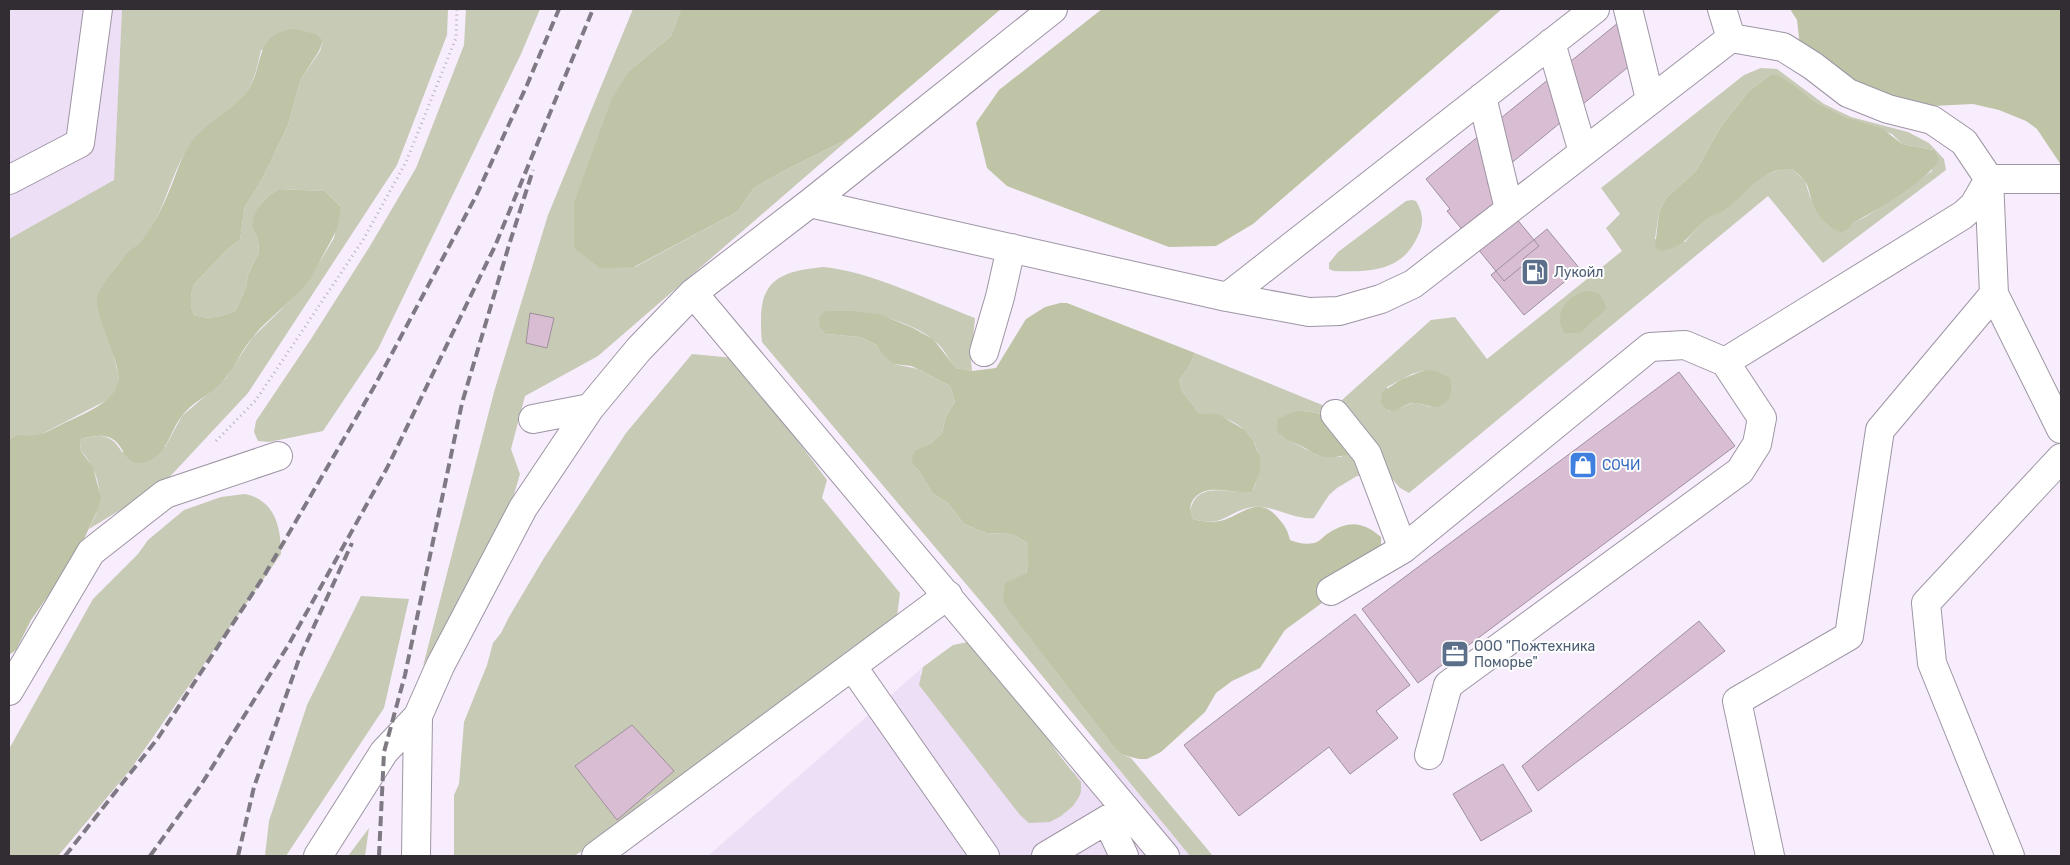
<svg xmlns="http://www.w3.org/2000/svg" width="2070" height="865" viewBox="0 0 2070 865" font-family="Rubik,sans-serif">
<rect width="100%" height="100%" fill="#f7edfd"/>
<path fill="#eddff6" d="M9 9H122L114 180 9 239Z
M923 667 920 673 1021 815 1101 748 1190 856H708Z"/>
<path fill="#c7cab5" fill-rule="evenodd" d="M122 9H448L447 35 397 165 248 393 163 484 89 529C92 522 97 514 98 507 103 487 94 464 80 450L81 439C100 434 111 433 122 452L165 447 182 416 226 378 252 338 294 297 310 278 334 238 340 206 325 191 279 189 268 196 260 205 252 228 258 240 259 252 248 275 246 287 236 310C222 317 210 320 194 315L191 306V295L194 284 229 248 240 240 245 206 260 183 270 163 288 125 301 79 320 51 323 41 261 50C258 63 255 79 248 90 234 111 207 122 192 142 172 169 167 204 149 232 142 243 131 249 122 259 113 270 106 282 98 294L118 373V386L111 398 40 435 30 437 19 434 9 439V239L114 180Z
M466 9H540L521 54 378 349 323 431 269 442 258 441 254 432 256 421 311 339 370 246 416 168 464 45Z
M633 9H681L671 36 629 71 635 267 737 212 754 188 780 173 850 138 598 356 525 396 511 449 520 474 507 518 423 666 494 392 548 215Z
M1761 68 1777 69 1824 104 1851 117 1908 132 1929 143 1944 159 1946 170 1823 263 1768 196 1409 493 1400 488 1388 474 1357 476 1337 488 1329 495 1314 518C1293 520 1274 505 1253 507 1227 511 1225 528 1193 519L1190 512C1196 479 1228 494 1252 492 1273 447 1245 416 1199 413L1182 391 1179 380 1190 365 1195 353 1332 409 1431 320 1455 317 1487 359 1622 251 1606 228 1620 214 1601 188 1744 75ZM1770 75H1777L1797 87 1814 101 1845 117 1892 134 1902 144 1934 150 1932 171 1867 216 1853 223 1849 229 1842 233 1828 225 1810 197 1805 181 1792 169 1784 168 1762 176 1726 209 1706 218 1685 242 1655 239 1659 213 1666 198 1696 171 1721 126 1749 91ZM1425 370 1431 407C1425 405 1419 403 1414 403 1405 404 1399 411 1389 411L1387 387 1412 374ZM1304 411 1322 414 1342 457 1317 455 1281 436Z
M1412 200 1416 201C1424 214 1424 225 1417 238 1401 272 1368 272 1334 271L1329 269V263L1338 252 1406 201Z
M823 267C870 271 930 301 975 318L971 361 972 371 956 368C949 360 945 350 937 343 918 325 881 314 855 311L826 334 860 337 876 345 894 364 918 369 950 386 955 402 946 416 942 433 930 444 913 465 919 471 933 494 948 503 964 524 986 533 1012 534 1028 543V565L1026 573 1012 581V614L1116 750 1123 755 1131 758 1213 856H1190L993 616 762 342C761 335 761 327 761 319 761 277 786 271 823 267Z
M692 354 734 358 738 361 827 480 822 498 900 593 897 617 672 783 647 798 634 819 574 856H454V795L459 784 464 722 487 665 493 643 501 633 509 617 544 558 626 433Z
M245 494C275 500 281 527 281 554L130 770 58 856H9V749L93 599 138 554 148 540 184 510 221 497Z
M361 596 409 599 384 708 286 856H265L269 821 307 705Z
M968 642 983 648 1060 756 1081 782V792L1079 797 1073 806 1061 816 1050 822 1029 823 1020 815 919 685 923 667 953 645Z
M369 828 365 856H348Z"/>
<path fill="#bfc4a6" d="M681 9H1001L850 138 780 173 754 188 737 212 634 267 600 268 574 248V203L612 98 629 71 671 36Z
M1102 9H1502L1253 224 1216 246 1169 247 1007 186 987 168 976 123 999 90Z
M1790 9H2061V165L2037 129 2026 121 1999 110 1973 104 1932 106 1891 104 1800 47 1797 20Z
M293 29 316 34 323 41 319 51 301 79 288 125 270 163 260 183 245 206 240 240 229 248 194 284 191 295V306L194 315C210 320 222 317 236 310L246 287 248 275 259 252 258 240 252 228 254 215 260 205 268 196 279 189 325 191 340 206C341 222 335 234 327 248 319 262 314 275 304 287 288 305 267 319 252 338 240 352 234 371 220 384 208 396 191 403 182 416 169 432 168 455 145 462 126 468 125 448 114 440 105 433 92 436 81 439L80 450 93 467 101 498 98 509 84 539 64 573 31 620 16 650 9 655V439L19 434C40 440 52 428 71 420 139 390 119 377 101 320 98 311 95 303 98 294 102 285 122 258 129 251 134 247 139 244 143 239 155 224 163 206 170 189 177 173 181 156 192 141 208 121 233 111 248 90 265 65 253 34 293 29Z
M1770 75H1778L1797 87 1814 101 1845 117 1883 129 1902 144 1934 150 1939 159C1934 176 1871 214 1853 223L1849 229 1842 233C1827 228 1816 214 1811 198 1809 193 1809 188 1806 183 1803 178 1797 173 1792 169 1761 167 1747 194 1725 210 1719 214 1710 215 1705 220 1689 235 1686 246 1662 251L1655 247 1659 213 1666 198 1696 171 1721 126 1749 91Z
M1589 291 1600 294 1607 308 1580 333H1564C1553 313 1567 294 1589 291Z
M1060 303H1067L1195 353 1190 365 1179 380 1182 391 1199 413 1218 414 1223 417 1245 430 1253 440 1260 458V471L1252 492C1234 495 1206 481 1193 500 1189 506 1190 512 1193 519 1203 522 1214 523 1224 520 1246 512 1259 495 1279 519 1285 526 1288 531 1290 540 1298 543 1305 545 1314 543 1319 542 1322 538 1327 534 1347 521 1361 520 1381 537V552L1326 600 1285 630 1260 668 1232 681 1216 693 1205 712 1161 752 1147 759H1139L1123 755 1116 750 1007 608 1003 600 1005 583 1026 573 1028 565V543L1012 534 986 533 964 524 948 503 933 494 919 471 913 465 912 457 916 450 930 444 942 433 946 416 955 402 950 386 918 369 911 366 894 364 887 359 876 345 860 337 826 334 820 327 819 318 825 311H855L879 314 911 327 933 339 956 368 972 371 996 368 1026 319 1045 307Z
M1425 370 1436 371 1450 378C1454 391 1449 407 1434 407 1427 406 1421 403 1415 403 1400 403 1394 421 1381 403L1382 392 1402 379Z
M1304 411 1322 414 1358 449C1345 457 1330 460 1315 454 1310 452 1306 448 1301 446 1291 441 1284 440 1277 431L1278 419 1293 412Z"/>
<path fill="#d9bed3" stroke="#9e8f9b" d="M1624 18 1650 49 1487 183 1539 246 1523 259 1526 263 1504 281 1447 211 1450 209 1426 179Z
M1547 229 1580 269 1524 315 1491 275Z
M530 313 554 318 547 348 526 343Z
M1679 372 1735 446 1418 683 1362 609Z
M1355 614 1410 685 1376 711 1398 738 1350 774 1329 747 1239 816 1184 745Z
M1699 621 1725 651 1538 791 1522 766Z
M632 725 674 771 617 820 575 766Z
M1503 764 1532 811 1481 841 1453 794Z"/>
<g fill="none" stroke-linecap="round" stroke-linejoin="round">
<defs>
<path id="minor" d="M1628 9 1650 99
M1722 9 1731 38
M1551 43 1583 152
M1482 97 1509 209
M9 180 80 143 98 9
M810 203 1227 297 1309 312 1339 311 1381 299 1413 284 1731 38 1783 47 1813 66 1848 93 1888 109 1932 120 1964 142 1989 179 1974 205 1963 215 1725 362
M693 293 1165 856
M1994 294 2061 429
M1227 297 1595 9
M984 352 1000 297 1011 248
M1335 414 1367 454 1403 549
M533 419 590 408
M1331 591 1403 549 1650 347 1685 345 1725 362 1762 418 1757 444 1740 471 1448 685 1429 755
M852 666 985 856
M9 691 91 552 165 494 278 456
M1107 820 1124 856
M318 856 384 752 418 716 440 666 523 508 590 408 639 349 693 293 810 203 1053 9
M416 856 418 716
M596 856 948 595
M1046 856 1125 809
M1770 856 1737 701 1849 636 1880 430 1994 294 1989 179H2061
M2010 856 1932 663 1926 603 2061 458"/>
</defs>
<use href="#minor" stroke="#9e95a4" stroke-width="30"/>
<path stroke="#bab2be" stroke-width="3" stroke-dasharray="1 4" stroke-linecap="butt" d="M216 441 256 400 363 240 406 162 456 38 457 9"/>
<use href="#minor" stroke="#fff" stroke-width="28"/>
<path stroke="#7f7983" stroke-width="4" stroke-dasharray="10 5" stroke-linecap="butt" d="M65 856 158 738 264 576 374 387 476 196 527 85 559 9
M150 856 201 785 289 644 387 468 495 246 593 9
M238 856 254 787 299 659 352 543
M379 856 384 752 405 675 462 403 509 245 533 170"/>
</g>
<defs>
<symbol id="fuel-square" viewBox="-11 -11 22 22"><rect x="-9" y="-9" width="18" height="18" rx="4" fill="#5c6f8a" stroke="#fefefe"/><path d="M-5.5-6h7V0h2V4h1.3V-2.5L3-4.5l.8-.8L6-3V5H2.5V1h-1V6h-7ZM-4.2-4.7v3.2H.2V-4.7Z" fill="#fff"/></symbol>
<symbol id="shop-square" viewBox="-11 -11 22 22"><rect x="-9" y="-9" width="18" height="18" rx="4" fill="#3f7fe0" stroke="#fefefe"/><path d="M-5-2.5h2.3a2.7 3.5 0 0 1 5.4 0H5L5.5 6h-11ZM-1.5-2.5h3a1.5 2.3 0 0 0-3 0Z" fill="#fff"/></symbol>
<symbol id="office-square" viewBox="-11 -11 22 22"><rect x="-9" y="-9" width="18" height="18" rx="4" fill="#5c6f8a" stroke="#fefefe"/><path d="M-6-3h4V-5.5h4V-3h4V5H-6ZM-1-4.5V-3h2v-1.5ZM-6 0V1H6V0Z" fill="#fff"/></symbol>
</defs>
<g fill-rule="evenodd">
<use href="#fuel-square" x="1519" y="256" width="32" height="32"/>
<use href="#shop-square" x="1567" y="449" width="32" height="32"/>
<use href="#office-square" x="1439" y="638" width="32" height="32"/>
</g>
<g text-anchor="middle" dominant-baseline="central" stroke-width="4" stroke-linejoin="round" paint-order="stroke">
<g font-size="14" fill="#4e5e75" stroke="#fefefe" text-anchor="start">
<text x="1554" y="272">Лукойл</text>
<text x="1474" y="646">ООО "Пожтехника<tspan x="1474" dy="16">Поморье"</tspan></text>
</g>
<g font-size="14" fill="#366cbe" stroke="#fefefe" text-anchor="start">
<text x="1602" y="465">СОЧИ</text>
</g>
</g>
<rect width="2070" height="865" fill="none" stroke="#312d33" stroke-width="20"/>
</svg>
